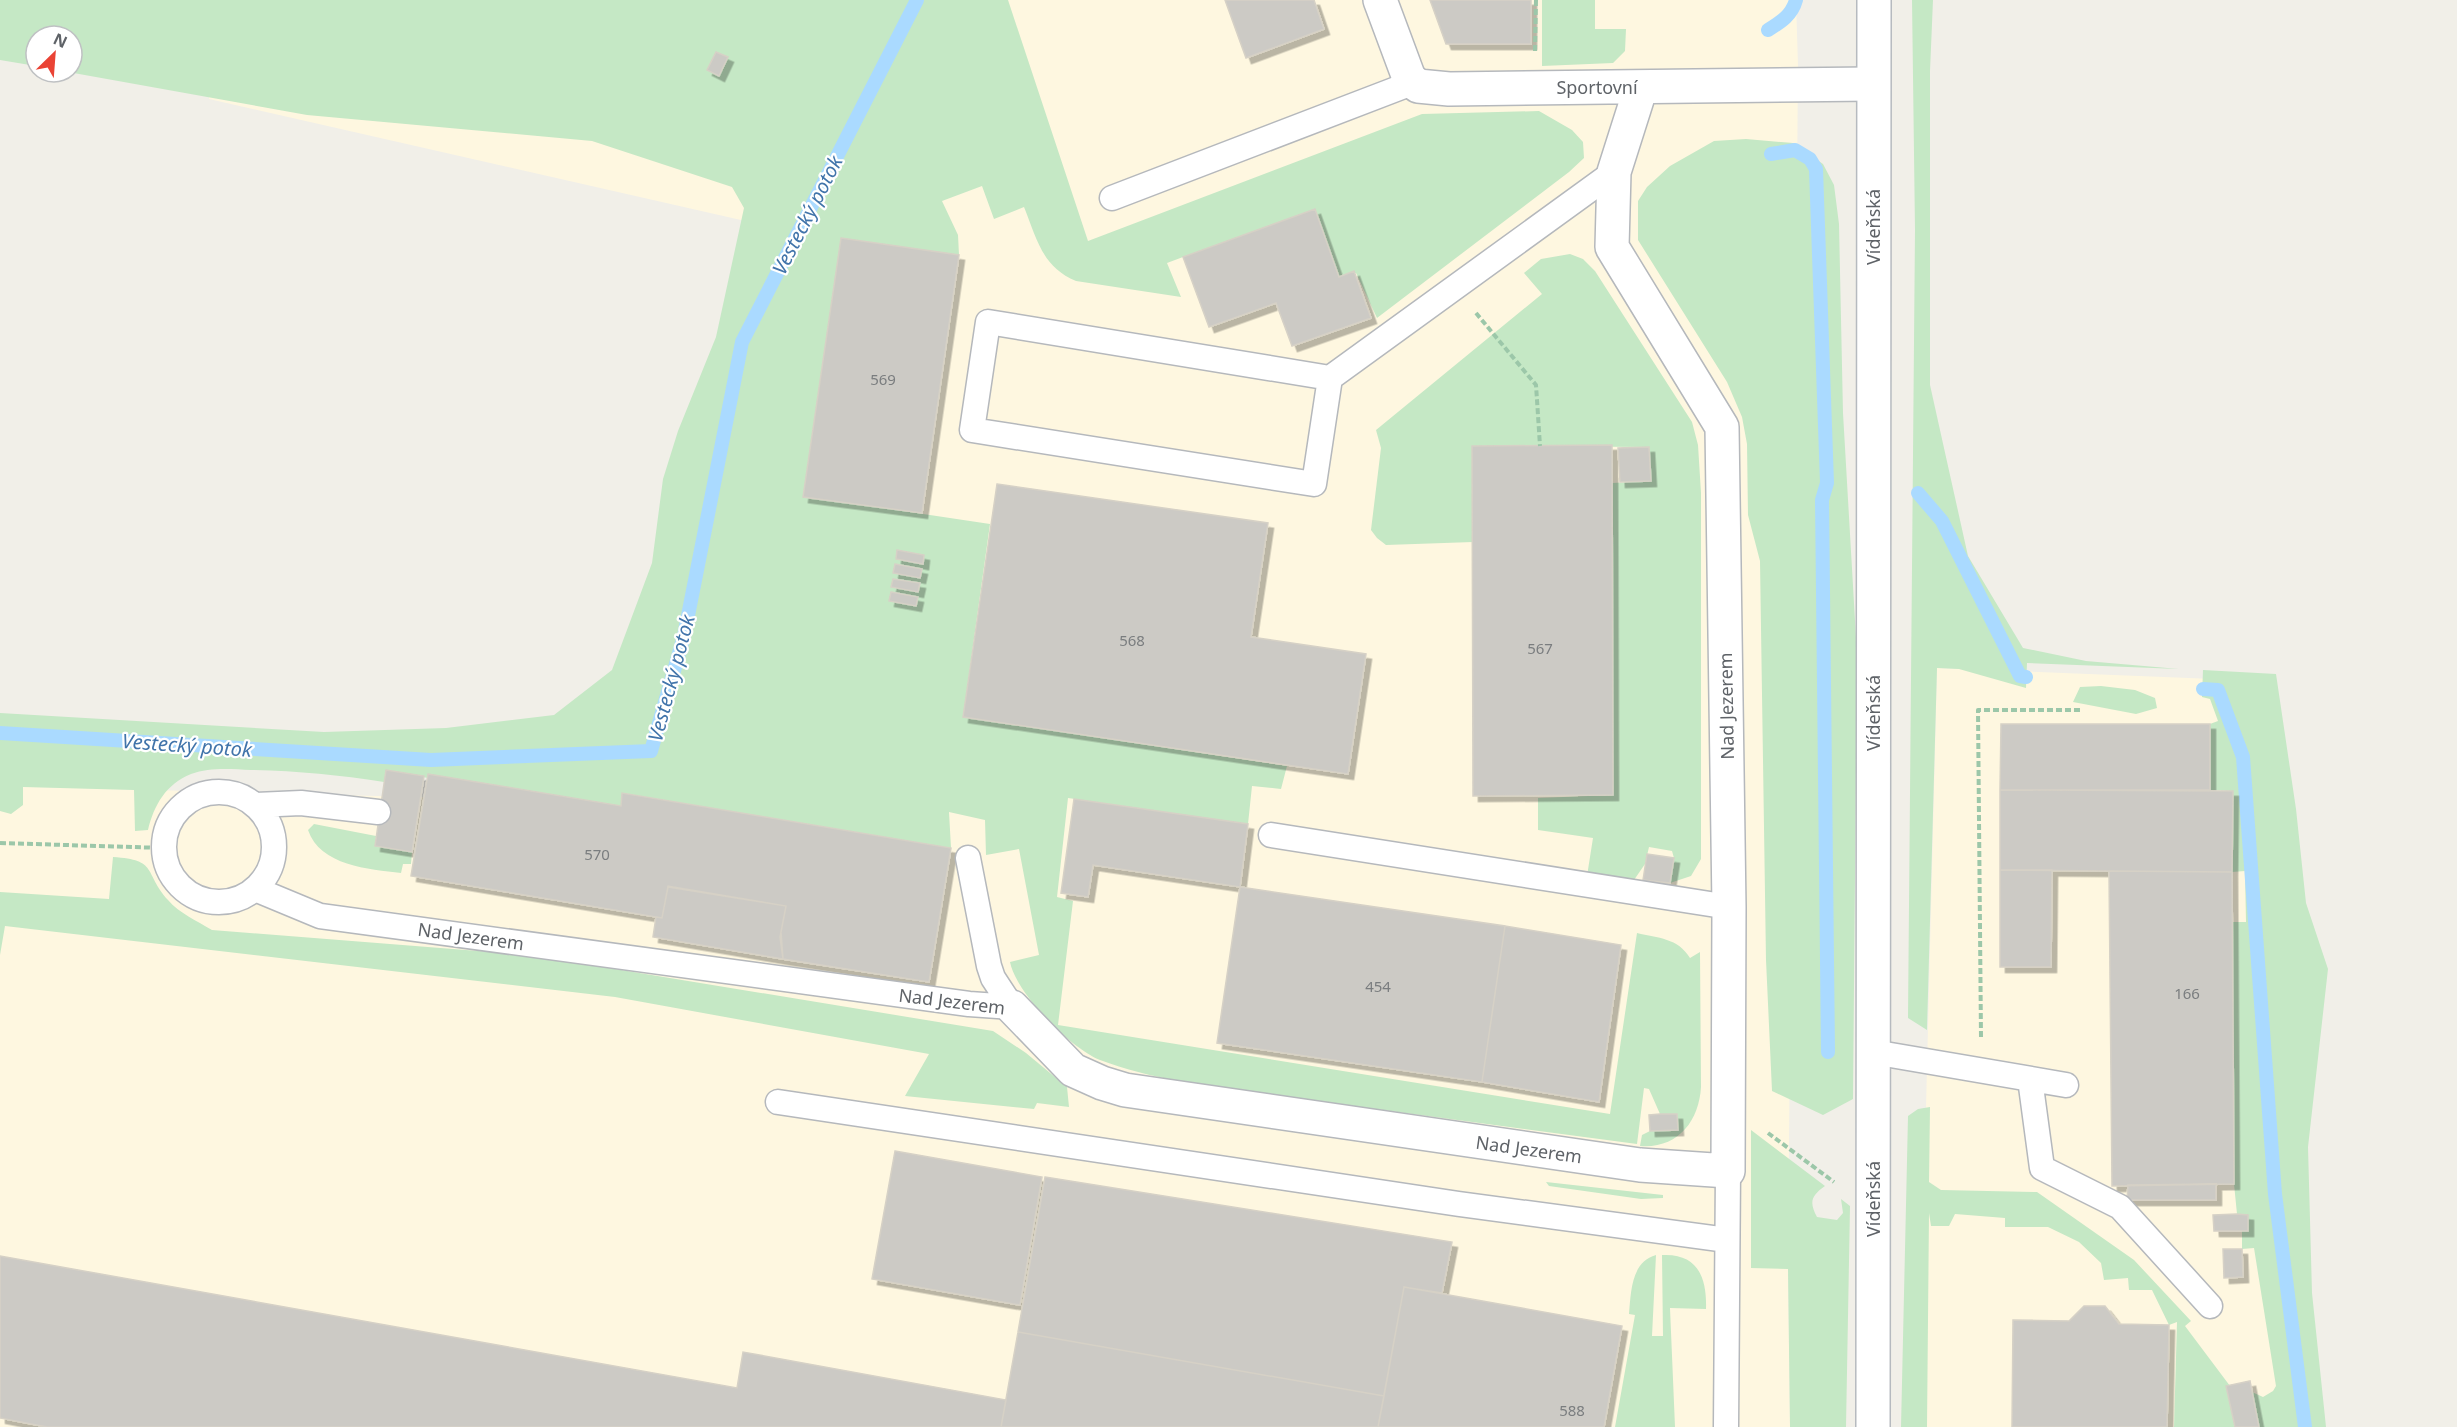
<svg xmlns="http://www.w3.org/2000/svg" width="2457" height="1427" viewBox="0 0 2457 1427" font-family="'Noto Sans',sans-serif">
<defs>
<filter id="shadow"><feDropShadow dx="5.5" dy="5.5" stdDeviation="0" flood-color="#0004"/></filter>
</defs>
<rect width="100%" height="100%" fill="#f1efe8"/>
<path fill="#fef7e0" d="M221 0H1796L1798 66 1788 1269 1790 1427H0V786L568 801 776 768 828 266 811 236 209 99Z
M1937 668 2264 681 2296 1427H1918Z"/>
<path fill="#c5e8c5" d="M0 0H1008L1088 241 1422 114 1539 111 1572 130 1583 142 1584 158 1569 172 1377 318 1356 273 1339 277 1183 257 1167 263 1181 297 1076 281C1042 267 1037 239 1024 207L994 219 982 186 942 201 958 235 959 255 841 238 803 496 990 524 963 717 1287 766 1281 789 1252 786 1248 824 1068 798 1057 897 1073 901 1058 1025 1610 1114 1637 933C1658 938 1678 938 1690 958L1700 952 1701 1087C1699 1122 1677 1149 1640 1146L1642 1135 1650 1131 1678 1129 1677 1114H1660L1649 1089 1644 1088 1637 1144C1532 1130 1427 1116 1322 1102 1255 1093 1163 1084 1100 1060 1070 1048 1016 993 1010 962L1039 955 1019 849 986 855 985 820 949 812 951 848 623 793 621 806 568 801 386 771 384 782C339 775 296 771 251 770 231 769 210 767 191 774 166 784 154 805 148 830L135 831 134 790 23 787V805L11 814 0 811V713L324 732 446 728 554 715 612 670 652 563 663 479 678 431 716 337 744 208 732 187 592 141 307 115 68 72H72V36H36V66L0 60Z
M1542 0H1595V29H1626L1625 51 1613 63 1542 66Z
M1912 0H1933L1930 71V385L1968 556 2023 648 2086 661 2179 669 2027 663 2026 688 1959 669 1937 668 1927 1030 1908 1018 1915 230Z
M1746 139 1793 143 1823 164 1834 185 1839 224 1843 413 1857 655 1853 1099 1823 1115 1772 1091 1766 960 1760 561 1748 515 1747 444 1742 417 1727 382 1638 240V201L1647 187 1670 166 1714 141Z
M1570 254 1583 259 1595 271 1692 422 1698 445 1701 493V859L1691 876 1670 883 1674 858 1672 851 1649 847 1645 864 1634 880 1587 876 1593 838 1538 830V798L1613 795 1612 483 1651 481 1649 447 1473 446V542L1386 545 1377 538 1371 530 1381 448 1376 430 1542 294 1524 273 1541 259Z
M2203 670 2276 674 2296 809 2306 903 2328 969 2308 1147 2312 1293 2326 1427H2259L2252 1392 2263 1397 2273 1391 2276 1386 2254 1248 2242 1249V1231H2248V1215L2237 1214 2234 1184 2232 922H2246L2245 871 2232 872 2233 791 2210 790V724L2218 721 2210 699 2202 697Z
M2101 686 2135 690 2155 698 2157 708 2136 714 2073 702 2080 687Z
M314 824 376 836 375 846 412 852 411 864H403L401 873C369 869 320 866 308 830Z
M113 857C159 860 143 872 168 900 179 913 197 921 212 930L530 955 993 1031 1026 1053 1067 1087 1069 1107 1037 1103 1034 1109 905 1096 929 1054 615 997 5 926 0 955V892L109 899Z
M1930 1107 1929 1182 1941 1190 2037 1192 2134 1260 2191 1321 2185 1326 2230 1386 2226 1387 2235 1427H2174L2177 1322 2169 1325 2152 1290H2129L2128 1278 2104 1280 2101 1263 2079 1242 2048 1227H2005V1218L1955 1214 1949 1226H1931L1929 1213 1927 1427H1901L1908 1116 1918 1109Z
M1751 1130 1825 1186C1811 1196 1809 1202 1817 1217L1837 1220 1843 1213 1841 1199 1850 1206 1846 1427H1790L1788 1269 1751 1268Z
M1546 1182 1663 1195V1198L1641 1199 1549 1186Z
M1656 1255 1652 1336H1663L1662 1255C1698 1253 1707 1278 1706 1309L1670 1308 1675 1427H1615L1635 1315 1629 1314C1631 1292 1631 1262 1656 1255Z"/>
<g fill="none" stroke-linecap="round" stroke-linejoin="round">
<path stroke="#aadaff" stroke-width="14" d="M1768 30C1781 22 1792 15 1796 0
M1771 154 1795 150 1810 159 1816 169 1827 483 1822 500 1828 1052
M1918 493 1942 521 2020 676 2026 677
M2203 689 2218 690 2243 757 2275 1194 2305 1427
M0 733 431 760 651 751 684 636 742 342 917 0"/>
</g>
<path fill="#cccac5" stroke="#d6d1c6" stroke-width="1.5" filter="url(#shadow)" d="M1225 0H1314L1324 29 1246 58Z
M1430 0H1531V44H1446Z
M716 52 728 57 719 76 707 70Z
M1315 209 1339 277 1354 271 1371 318 1292 346 1276 303 1209 327 1183 257Z
M841 238 959 255 922 513 803 497Z
M1612 445 1613 795 1473 796 1472 446Z
M1649 447 1651 481 1620 482 1618 448Z
M997 484 1268 523 1251 637 1366 654 1348 774 963 717Z
M897 550 924 555 923 564 896 559Z
M895 564 922 569 920 578 893 573Z
M893 579 920 583 918 592 891 587Z
M891 592 918 597 916 606 889 601Z
M2001 724H2210V790H2000Z
M386 770 424 776 412 852 375 846Z
M428 774 621 806 622 793 951 848 929 982 783 959 781 932 786 906 668 886 662 918 411 876Z
M2000 790 2233 791 2232 872 2000 870Z
M1074 799 1248 824 1240 887 1093 865 1088 897 1061 893Z
M1647 854 1674 858 1670 883 1643 880Z
M2000 870H2052L2051 967H2000Z
M2109 871 2232 872 2234 1184 2112 1186Z
M668 887 786 906 780 937 783 959 653 937 656 917 662 918Z
M1240 887 1505 926 1482 1082 1217 1043Z
M1505 926 1621 945 1599 1102 1482 1082Z
M1660 1114H1677L1678 1130 1650 1131 1649 1115Z
M895 1151 1042 1177 1020 1305 872 1279Z
M1045 1177 1452 1242 1442 1293 1404 1287 1384 1396 1018 1332Z
M2216 1184V1200H2127L2128 1185Z
M2237 1214 2248 1215V1231H2214L2213 1215Z
M2223 1249H2242L2243 1277 2224 1278Z
M0 1256 737 1388 743 1352 1006 1400 1001 1427H47L0 1418Z
M1404 1287 1622 1326 1604 1427H1378Z
M2084 1306H2105L2119 1324 2169 1325 2167 1427H2012L2013 1320 2069 1321Z
M1018 1332 1384 1396 1378 1427H1001Z
M2250 1381 2259 1427H2235L2226 1386Z"/>
<g fill="none" stroke-linecap="round" stroke-linejoin="round">
<defs>
<path id="service" d="M1112 198 1412 83
M1330 378 1314 484 972 430 988 322 1330 378 1614 172
M164 847a55 55 0 1 1 110 0a55 55 0 1 1-110 0Z
M256 805 301 803 378 812
M1271 835 1729 907
M968 858 989 966 993 978 1012 1007
M255 889 320 916 969 1004 1012 1007
M1873 1052 2066 1085
M2030 1079 2042 1168 2120 1207 2210 1306
M778 1102 1459 1204 1727 1240
M1726 1427 1728 1171"/>
<path id="minor" d="M1380 0 1409 78 1418 86 1449 89 1872 84
M1012 1007 1073 1070 1102 1083 1125 1090 1640 1165 1728 1171 1729 907 1722 427 1612 247 1614 172 1641 87"/>
<path id="secondary" d="M1873 1427 1874 0"/>
</defs>
<use href="#service" stroke="#b5b8bc" stroke-width="27"/>
<use href="#minor" stroke="#b5b8bc" stroke-width="36"/>
<use href="#secondary" stroke="#b6babf" stroke-width="36"/>
<path stroke="#9cc7a9" stroke-width="4" stroke-dasharray="6 3" stroke-linecap="butt" d="M1535 51 1536 0
M1476 313 1536 385 1540 446
M0 843 164 848
M1981 1037 1978 710H2081
M1768 1133 1834 1182"/>
<use href="#service" stroke="#fff" stroke-width="24"/>
<use href="#minor" stroke="#fff" stroke-width="33"/>
<use href="#secondary" stroke="#fff" stroke-width="33"/>
</g>
<g text-anchor="middle" dominant-baseline="central" stroke-width="4.5" stroke-linejoin="round" paint-order="stroke">
<g font-size="15" fill="#7a7d7f">
<text x="883" y="379">569</text>
<text x="1132" y="640">568</text>
<text x="1540" y="648">567</text>
<text x="597" y="854">570</text>
<text x="1378" y="986">454</text>
<text x="2187" y="993">166</text>
<text x="1572" y="1410">588</text>
</g>
<g font-size="18" fill="#5f6368" stroke="#fff">
<text x="1597" y="87">Sportovní</text>
<text transform="translate(1873 227) rotate(-90)">Vídeňská</text>
<text transform="translate(1726 706) rotate(-91)">Nad Jezerem</text>
<text transform="translate(1873 713) rotate(-90)">Vídeňská</text>
<text transform="translate(471 936) rotate(8)">Nad Jezerem</text>
<text transform="translate(952 1001) rotate(7)">Nad Jezerem</text>
<text transform="translate(1529 1149) rotate(8)">Nad Jezerem</text>
<text transform="translate(1873 1199) rotate(-90)">Vídeňská</text>
</g>
<g font-size="20" font-style="italic" fill="#4174aa" stroke="#fff">
<text transform="translate(807 215) rotate(-63)">Vestecký potok</text>
<text transform="translate(671 678) rotate(-75)">Vestecký potok</text>
<text transform="translate(187 745) rotate(4)">Vestecký potok</text>
</g>
</g>
<g transform="translate(54 54) rotate(25)"><circle r="28" fill="#ffffff" stroke="#bfc1c3" stroke-width="1.5"/>
<path d="M0-4.5L10 22L0 15L-10 22Z" fill="#ea4335"/>
<text y="-9" font-size="16" font-weight="bold" text-anchor="middle" fill="#5f6368">N</text>
</g>
</svg>
